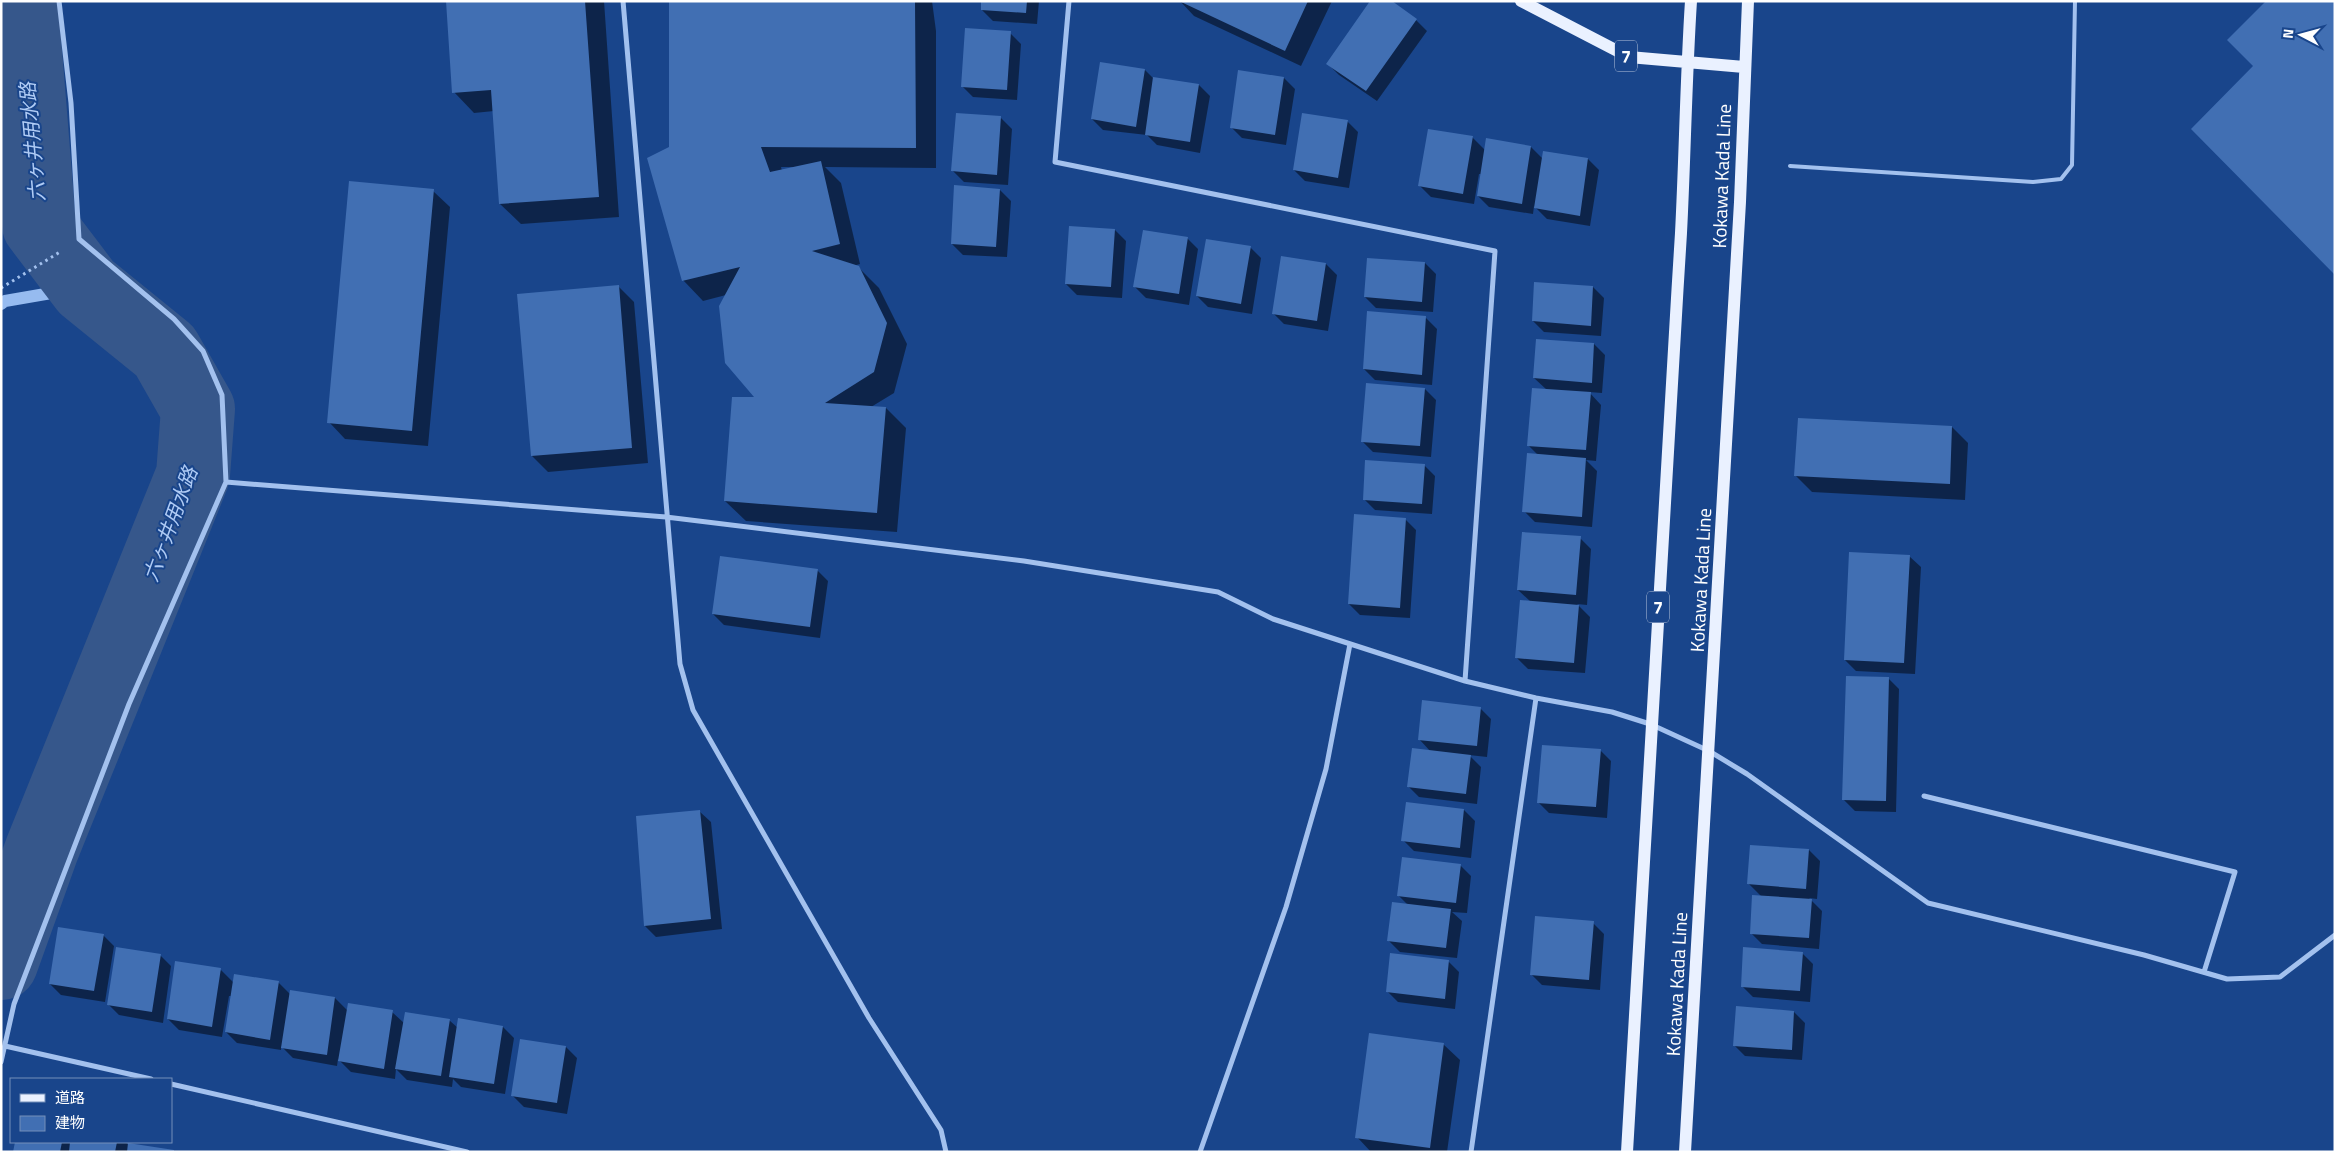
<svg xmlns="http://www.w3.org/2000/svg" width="2336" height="1153" viewBox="0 0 2336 1153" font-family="'Titillium Web','Noto Sans JP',sans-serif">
<rect width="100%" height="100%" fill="#19458b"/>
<path fill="#0007" fill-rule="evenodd" d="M447 1H604L619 217 521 224 500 204 494 111 474 113 454 92Z
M671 1H932L936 31V168L825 167 841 183 860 264 853 266 859 268 879 288 907 344 894 393 871 407 886 408 906 428 897 532 746 521 725 501 756 398 726 295 703 301 683 280 670 148ZM781 167H795L782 171Z
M983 1H1039L1037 24 993 21 982 10Z
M1180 1H1332L1301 66 1194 16Z
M1416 20 1427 31 1377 101 1339 75 1328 64Z
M1010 33 1021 44 1017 100 973 97 962 86Z
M1145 70 1153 78 1199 85 1210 96 1200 153 1157 145 1147 135 1103 130 1092 119Z
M1284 78 1295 89 1286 145 1242 138 1231 127Z
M1001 118 1012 129 1008 185 964 182 953 171Z
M1347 121 1358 132 1349 188 1305 181 1294 170Z
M1472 137 1485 150 1531 147 1543 159H1588L1599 170 1590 226 1547 219 1534 206 1533 214 1489 207 1478 196 1481 174H1479L1474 204 1431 197 1420 186Z
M1000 190 1011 201 1007 257 963 255 952 244Z
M433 191 450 207 428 446 345 439 329 422Z
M1115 230 1126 241 1122 298 1077 295 1066 284Z
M1187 238 1198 249 1189 305 1146 298 1135 287Z
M1250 247 1261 258 1252 314 1208 307 1197 296Z
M1282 258 1326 264 1337 275 1328 331 1284 324 1273 313Z
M1425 263 1436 274 1433 312 1376 308 1365 297Z
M618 286 634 302 648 463 548 472 532 456Z
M1593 287 1604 298 1601 336 1544 332 1533 321Z
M1426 318 1437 329 1432 385 1375 380 1364 369Z
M1594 344 1605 355 1602 393 1589 392 1601 405 1596 461 1586 460 1597 471 1592 527 1535 522 1524 511 1539 456 1529 446 1547 390 1534 378Z
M1425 389 1436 400 1431 457 1373 452 1362 441Z
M1952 427 1968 443 1965 500 1812 492 1796 476Z
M1424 465 1435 476 1432 514 1375 510 1364 499Z
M1405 519 1416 530 1410 618 1360 615 1349 604Z
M1580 538 1591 549 1587 605 1577 604 1590 617 1585 673 1528 669 1517 658 1531 602 1518 590Z
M1909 556 1921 567 1915 674 1856 671 1845 660Z
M817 570 828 581 820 638 724 625 713 614Z
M1888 678 1899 689 1896 812 1855 811 1844 800Z
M1480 708 1491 719 1487 757 1469 755 1481 767 1477 804 1419 797 1408 786 1431 752 1419 739Z
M1600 750 1611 761 1607 818 1549 813 1538 802Z
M1407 803 1464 810 1475 821 1471 858 1414 851 1403 840Z
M699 811 711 822 722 929 656 937 645 926Z
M1809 850 1820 861 1817 899 1809 898 1822 911 1819 949 1762 944 1751 933 1762 897 1749 884Z
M1460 865 1471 876 1467 913 1452 912 1462 921 1457 958 1400 952 1389 941 1408 905 1398 895Z
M1593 923 1604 934 1600 990 1542 985 1531 974Z
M103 935 114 946 105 1002 61 995 50 984Z
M1802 953 1813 964 1810 1002 1753 997 1742 986Z
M160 955 171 966 163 1023 119 1015 108 1004Z
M1448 961 1459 972 1455 1009 1398 1002 1387 991Z
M221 970 234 983 278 982 291 995V991L335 998 348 1011 392 1012 404 1023 449 1020 458 1028 503 1027 514 1038 505 1094 461 1087 453 1079 452 1087 407 1080 396 1069 395 1079 351 1072 338 1059 337 1066 293 1058 281 1046V1050L237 1043 226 1032 232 996H229L222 1037 179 1030 168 1019Z
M1794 1012 1805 1023 1802 1060 1745 1056 1734 1045Z
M1443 1044 1460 1060 1447 1152H1371L1357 1137Z
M566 1047 577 1058 567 1114 524 1107 513 1096Z
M16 1142H125L129 1145 174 1152H15Z"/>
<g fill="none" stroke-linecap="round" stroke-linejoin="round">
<path stroke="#96bbf0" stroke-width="12" d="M1 304 5 301 86 287"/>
<path stroke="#36578b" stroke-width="74" d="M1 963 42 849 193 475 198 409 165 351 86 287 39 225 21 1"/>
</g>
<path fill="#416fb3" d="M446 1H585L599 197 499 204 491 90 452 93Z
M669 1H915L916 148 761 147 770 172 821 161 840 244 812 251 859 266 887 323 874 372 825 403 886 407 877 513 724 501 732 397H754L725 363 719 306 740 267 682 281 647 158 669 147Z
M981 1H1027L1026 13 981 10Z
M1179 1H1308L1285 51Z
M1370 1H1392L1417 19 1366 91 1326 64Z
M2266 1H2335V275L2191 129 2253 66 2227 40Z
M965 28 1011 31 1007 90 961 87Z
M1100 62 1145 69 1136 127 1091 119Z
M1238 70 1284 77 1275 135 1230 128Z
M1153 77 1199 84 1190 142 1145 135Z
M956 113 1001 116 997 175 951 171Z
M1302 113 1348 120 1338 178 1293 170Z
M1428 129 1473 136 1463 194 1418 186Z
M1486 138 1531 146 1522 204 1477 196Z
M1543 151 1588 158 1580 216 1534 208Z
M349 181 434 189 412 431 327 423Z
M954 185 1000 189 996 247 951 244Z
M1069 226 1115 229 1111 287 1065 284Z
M1143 230 1188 237 1179 294 1133 287Z
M1206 239 1251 246 1241 304 1196 296Z
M1281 256 1326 263 1317 321 1272 314Z
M1367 258 1425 262 1422 302 1364 297Z
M1534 282 1593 286 1591 326 1532 321Z
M619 285 632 448 531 456 517 294Z
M1367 311 1426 316 1422 375 1363 369Z
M1536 339 1594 343 1592 383 1533 378Z
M1366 383 1425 388 1420 446 1361 442Z
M1532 388 1591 392 1586 450 1527 446Z
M1798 418 1952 426 1950 484 1794 476Z
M1527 453 1586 458 1582 517 1522 512Z
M1365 460 1425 464 1422 504 1363 500Z
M1354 514 1406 518 1400 608 1348 604Z
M1522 532 1581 536 1576 595 1517 590Z
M1849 552 1910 555 1904 663 1844 660Z
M720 556 818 569 810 627 712 614Z
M1520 600 1579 605 1574 663 1515 658Z
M1846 676 1889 677 1886 801 1842 800Z
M1422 700 1481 707 1477 746 1418 740Z
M1542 745 1601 749 1596 807 1537 803Z
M1412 748 1471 755 1466 794 1407 787Z
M1406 802 1464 809 1460 848 1401 841Z
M700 810 711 919 644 926 636 816Z
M1750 845 1809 849 1806 889 1747 884Z
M1402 857 1461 864 1456 903 1397 896Z
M1752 895 1812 899 1809 938 1750 934Z
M1392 902 1451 909 1446 948 1387 941Z
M1535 916 1594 921 1589 980 1530 975Z
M58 927 104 934 94 991 49 984Z
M116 947 161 954 152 1012 107 1005Z
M1743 947 1803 952 1800 991 1741 987Z
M1390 953 1449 960 1445 999 1386 992Z
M175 961 221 968 212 1027 167 1019Z
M234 974 279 981 270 1040 225 1032Z
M290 990 335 997 327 1055 281 1048Z
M348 1003 393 1010 384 1069 338 1061Z
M1736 1006 1794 1011 1792 1050 1733 1046Z
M405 1012 450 1019 441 1076 395 1069Z
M458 1018 503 1026 494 1084 449 1077Z
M1369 1033 1444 1043 1430 1148 1355 1138Z
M520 1039 566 1046 557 1103 511 1096Z
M15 1142H62L60 1152H13Z
M70 1142H117L115 1152H69Z
M128 1143 174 1150V1152H127Z"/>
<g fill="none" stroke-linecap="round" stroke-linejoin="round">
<path stroke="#a3c1ee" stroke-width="3" stroke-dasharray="2.5 4" stroke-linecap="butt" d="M1 288 60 252"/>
<path stroke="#a3c1ee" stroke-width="4" d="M1790 166 2033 182 2061 179 2072 165 2075 1"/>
<path stroke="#a3c1ee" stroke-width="5" d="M623 1 680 664 693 710 869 1018 941 1130 946 1152
M1069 1 1055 162 1495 251 1465 681
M226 482 666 517 1024 561 1218 592 1273 619 1465 681 1536 698 1612 712 1650 724 1709 751 1747 774 1928 903 2144 955 2227 979 2280 977 2335 935
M1924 796 2235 872 2204 972
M5 1046 151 1079
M1 1062 14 1004 129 704 226 482 222 395 203 351 174 319 79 239 71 103 59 1
M171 1084 467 1152
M1200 1152 1286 907 1326 769 1350 644
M1471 1152 1536 698"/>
<path stroke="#eaf1ff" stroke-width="12" d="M1521 1 1629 57 1744 67
M1627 1152C1644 845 1662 539 1681 233 1685 155 1686 78 1691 1
M1685 1152 1740 202 1748 1"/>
</g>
<g text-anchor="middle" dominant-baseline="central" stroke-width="4" stroke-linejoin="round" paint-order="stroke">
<g fill="#19458b" stroke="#bac7dc" stroke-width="1">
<rect x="1615" y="40.5" width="22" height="31" rx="4"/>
<rect x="1647" y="591.5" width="22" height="31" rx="4"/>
</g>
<g font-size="18" font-weight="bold" fill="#fff">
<text x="1626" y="56">7</text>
<text x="1658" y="607">7</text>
</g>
<g font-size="19" fill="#fff" stroke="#19458b">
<text transform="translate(1721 176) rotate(-88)">Kokawa Kada Line</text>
<text transform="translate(1700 580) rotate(-87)">Kokawa Kada Line</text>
<text transform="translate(1676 984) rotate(-87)">Kokawa Kada Line</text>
</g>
<g font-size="20" font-style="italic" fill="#afcbf5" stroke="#19458b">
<text transform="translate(32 142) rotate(-95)">六ヶ井用水路</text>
<text transform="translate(170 524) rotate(-70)">六ヶ井用水路</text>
</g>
</g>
<rect width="2336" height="1153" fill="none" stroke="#ffffff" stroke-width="5"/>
<rect x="10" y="1078" width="162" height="65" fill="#19458b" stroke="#758fb9"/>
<rect x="20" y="1094" width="25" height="8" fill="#eaf1ff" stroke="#758fb9"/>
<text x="55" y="1103" font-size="15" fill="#ffffff">道路</text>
<rect x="20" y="1116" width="25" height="15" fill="#416fb3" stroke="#758fb9"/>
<text x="55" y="1128" font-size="15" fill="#ffffff">建物</text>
<g transform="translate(2301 35) rotate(276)" stroke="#19458b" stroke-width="4" paint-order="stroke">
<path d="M0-4L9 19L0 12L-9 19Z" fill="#ffffff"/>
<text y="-8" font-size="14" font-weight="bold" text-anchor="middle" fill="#ffffff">N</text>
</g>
</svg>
